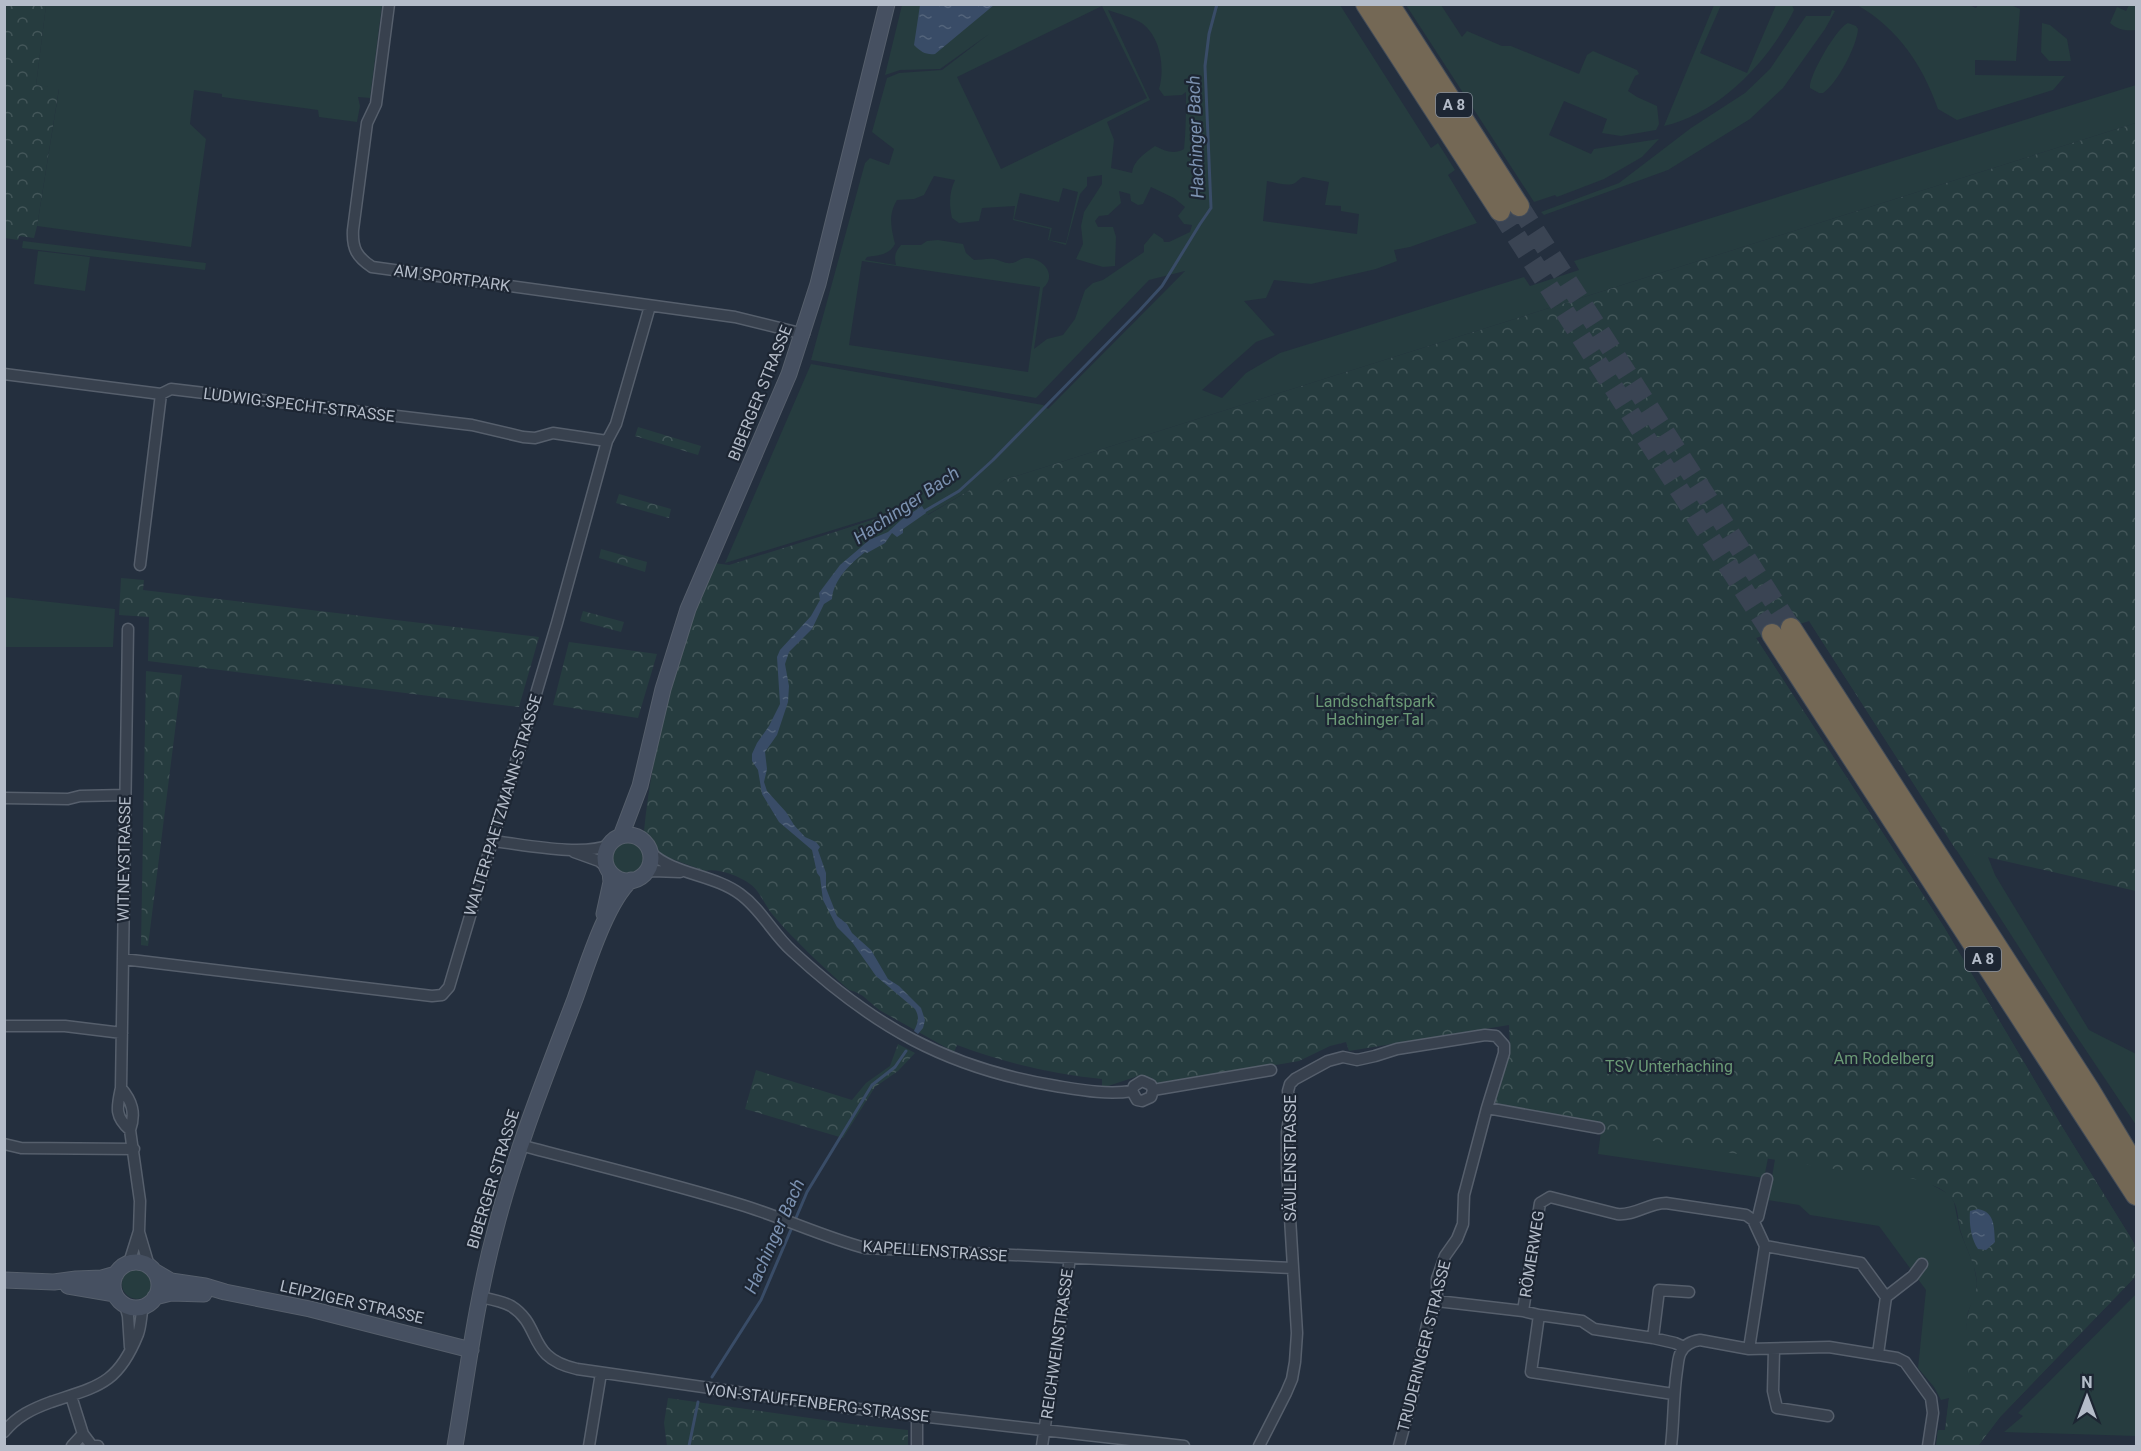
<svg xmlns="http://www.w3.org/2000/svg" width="2141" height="1451" viewBox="0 0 2141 1451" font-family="Roboto,sans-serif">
<defs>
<pattern id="forest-crowns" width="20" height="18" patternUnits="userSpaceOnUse" patternTransform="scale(1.5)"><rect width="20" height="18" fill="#263c3f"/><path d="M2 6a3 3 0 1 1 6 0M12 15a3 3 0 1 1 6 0" fill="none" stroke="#435659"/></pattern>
<pattern id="water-ripples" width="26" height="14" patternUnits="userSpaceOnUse" patternTransform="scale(1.5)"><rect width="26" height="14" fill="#394c67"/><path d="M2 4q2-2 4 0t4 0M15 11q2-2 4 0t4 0" fill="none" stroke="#53647b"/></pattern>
</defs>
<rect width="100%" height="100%" fill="#242f3e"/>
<path fill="#263c3f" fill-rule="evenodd" d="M46 5H382L370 98 358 97 360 106 357 122 319 117 318 110 222 97V94L194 90 190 124 206 139 191 247 37 226 59 89 36 85Z
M902 5H1340L1431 148 1438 143 1455 170 1448 175 1477 223 1410 247 1394 250 1397 261 1376 269 1311 284 1274 280 1266 298 1244 301 1275 335 1256 342 1202 390 1222 398 1246 373 1280 353 1524 277 1530 286 1579 270 1574 261 2136 85V123L1004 480 994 489 970 490 927 515 922 506 836 532 921 503 725 563 811 364 1043 405 1048 409 1185 271 1149 280 1036 398 811 360 865 163 870 158 889 165 894 149 872 132 887 78 899 73 942 70 989 34 940 69 900 70 885 75ZM1102 6 1147 98 1001 169 957 77ZM1108 10C1119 14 1133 17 1143 24 1161 38 1165 69 1159 89L1164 96 1182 95 1186 92C1186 110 1186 131 1184 149 1174 155 1165 151 1155 146 1145 153 1133 161 1132 173L1111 168 1114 140 1107 122 1150 100ZM1102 175V184L1084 212 1081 226 1083 244 1076 259 1103 267 1115 266 1116 237 1113 227H1098L1095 221 1099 216 1108 215 1121 203 1119 191 1130 194 1131 201 1138 205 1143 204 1151 187 1174 198 1185 207 1178 216 1184 224 1192 225 1190 232 1169 242H1164L1163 239 1154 233 1144 245V252L1103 280 1093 283 1085 290 1075 319 1063 335 1047 339 1034 349 1043 288C1058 275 1043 257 1025 258 1021 258 1016 263 1012 263 1005 264 1000 260 994 259 988 258 980 260 974 260L966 253 963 244 938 240 927 241 921 245H901C895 252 894 256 896 265L865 260 867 257C880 255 889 255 895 244 891 227 888 215 897 200L914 199 924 195 934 176 955 180C949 193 949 204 952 218L959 223 979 221 982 208 1015 206 1013 220 1050 229 1048 240 1066 245 1080 194 1087 186V177ZM1303 177 1329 182 1325 205 1341 206V211L1359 214 1357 234 1263 221 1267 181C1274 182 1288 187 1295 183 1298 181 1300 178 1303 177ZM1063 188 1078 192 1066 243 1049 240 1052 228 1014 219 1020 193 1059 202ZM862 261 1040 287 1028 372 849 345Z
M1406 5H1441L1462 37 1467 31 1502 46H1511L1579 74 1587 55 1593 51 1637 70 1639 74 1635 76 1628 91 1637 97 1657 106 1659 124 1656 130 1621 136 1602 133 1607 119 1564 101 1549 135 1591 154 1594 149 1659 139 1642 157 1604 179 1557 197 1555 195 1534 202Z
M1714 5H1721L1700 53 1747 73 1776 5H1792L1794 10C1770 60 1720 113 1664 126Z
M1969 5 1976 8 1978 5H2011L2020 9 2016 61 1975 60V75L2065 76 2053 90 1957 120 1938 109C1923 66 1898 28 1857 5Z
M2129 5H2136V30C2126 31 2118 30 2110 23L2117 7 2126 11Z
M1832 10 1835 11 1825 29 1783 88 1750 119 1668 170 1544 215 1541 212 1619 183 1691 128 1745 93 1770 69 1806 16H1830Z
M1848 23 1856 26 1858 29C1857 46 1837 84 1823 93H1819L1810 88C1808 77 1837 27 1848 23Z
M2042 23 2050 25 2067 39 2071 61H2049L2041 52Z
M23 241 206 263 205 270 22 248Z
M38 251 90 257 85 291 34 284Z
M5 597 115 609 113 647H5Z
M1809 621 1975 844 1988 857 1995 875 2089 1030 2136 1054V1125L2073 1031Z
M1752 632 1944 927 2061 1125 2134 1243 2136 1252V1276L2000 1417 1978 1446H1936L1938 1430H1945L1949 1398 1941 1400 1934 1387 1918 1368 1926 1290 1879 1226 1810 1215 1799 1205 1768 1200 1775 1159 1768 1158 1764 1178 1598 1154 1602 1124ZM1932 1185 1951 1193C1965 1223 1979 1261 1978 1295 1977 1319 1972 1344 1969 1368L1966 1333 1968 1312 1976 1295 1977 1283 1974 1266 1960 1231 1954 1202 1949 1194Z
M612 857a16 16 0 1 1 32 0a16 16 0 1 1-32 0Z
M122 1284a15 15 0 1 1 30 0a15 15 0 1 1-30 0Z
M2136 1294V1436L2004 1432 2023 1416 2018 1413Z"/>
<path fill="url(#forest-crowns)" d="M5 4 46 5 36 85 59 88 37 226 34 238 19 236 18 240 5 238Z
M2136 123V891L1956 850 1809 621 1756 638 1944 927 2061 1125 2134 1243 2136 1252V1276L2000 1417 1978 1446H1936L1938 1430H1945L1949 1398 1960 1393 1969 1382C1969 1365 1965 1349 1966 1332 1966 1326 1967 1319 1968 1314 1970 1303 1977 1295 1977 1283 1976 1266 1967 1251 1962 1235 1958 1225 1959 1214 1955 1204 1945 1181 1903 1175 1881 1176L1602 1133V1124L1495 1103 1510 1049 1509 1025 1349 1051 1346 1042 1330 1046 1299 1061 1159 1085 1152 1078 1141 1075 1108 1086H1102V1079C1052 1074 1005 1063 957 1045L954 1052 881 1011C869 1003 864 993 849 990 822 966 795 941 772 914 765 905 759 890 750 884 739 876 718 868 705 871L661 855 644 831C653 739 680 648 714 563L729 565 921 505 928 515 970 490 990 483 994 488 1004 480Z
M638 427 701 446 698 455 635 436Z
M619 494 671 509 669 518 616 503Z
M601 549 647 562 645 572 599 558Z
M121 578 144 580 143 590 539 637 519 707 148 661 149 617 119 615Z
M583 611 624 622 621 632 580 621Z
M569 642 657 654 638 718 553 705Z
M146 671 182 675 148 946 141 945Z
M898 1044 915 1053 898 1071 875 1087 843 1138 745 1109 756 1070 852 1100 866 1083 890 1066Z
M668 1398 852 1424 908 1430V1446H667L664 1423Z"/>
<path fill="url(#water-ripples)" d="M920 5V4L994 5 935 54C926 55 921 52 914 45Z
M922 506 926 513 903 529V533L897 537 892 533 885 543 867 553 865 552C851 563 833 580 832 599L824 604 812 629 789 652 785 664 789 686 788 702 777 735 765 752 767 769 764 782 767 791 786 812 794 825 805 837 816 842 820 847 818 850 826 873V888L837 916 847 924 852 933 871 950 888 979 899 986 921 1008 925 1020 923 1028 918 1034 914 1031C918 1022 920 1018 915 1009L876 976 852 942 837 927 823 900 820 877 817 873 812 850 779 822 762 794 758 770 752 761V754L757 743 769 726 780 704 777 657 780 650 811 616 820 600 819 593 840 565 860 548 869 540 888 532 901 520Z
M1978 1209C1995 1212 1994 1227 1995 1242L1986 1250 1978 1249C1971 1239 1969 1224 1970 1211Z"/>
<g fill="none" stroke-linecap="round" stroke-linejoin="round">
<path stroke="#394c67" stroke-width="3" d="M923 512 959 491 993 460 1140 310 1162 286 1200 224 1211 208 1205 66 1209 34 1217 4
M712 1377 761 1300 807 1192 872 1085 895 1067 906 1051
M689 1446 698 1402"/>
<path stroke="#3a4453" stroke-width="20" stroke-dasharray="20 10" stroke-linecap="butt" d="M1519 206 1791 628
M1500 211 1772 634"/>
<defs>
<path id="street" d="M389 4 376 104 367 123 353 230C352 249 357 257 372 267L735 317 804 334
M4 374 161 394
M161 394 171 389 472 425 523 437 535 438 553 433 607 441
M140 565 161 394
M128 629 121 1088C117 1107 114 1116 130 1130
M4 798 68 799 80 796 125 795
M492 841C522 844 582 857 609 845
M574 852 599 861 607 867
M650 852C674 875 713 874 740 894 761 909 773 934 792 951 873 1026 946 1068 1056 1086 1081 1090 1107 1095 1132 1091
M645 872 653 871 680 872
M123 959 432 996 442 995 449 987 557 623 607 441 616 424 650 306
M4 1026H65L122 1033
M121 1088C132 1101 136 1113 130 1130L140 1201 139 1231 129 1263
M1153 1090 1271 1070
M1132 1091 1137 1100 1142 1101 1151 1097 1153 1090
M1132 1091 1134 1086 1142 1081 1151 1085 1153 1090
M1487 1108 1599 1128
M4 1144 21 1148 134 1149
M520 1145C595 1165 671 1183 745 1206 786 1219 824 1237 865 1248L1292 1268
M1753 1220 1758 1217 1767 1179
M139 1232 149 1266
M1765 1246 1861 1263 1886 1297 1913 1276 1922 1264
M480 1297C490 1299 502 1301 511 1306 543 1326 526 1358 577 1369L850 1408 1184 1446
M1437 1301 1523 1311 1539 1315 1582 1321 1594 1329 1653 1338 1659 1290 1689 1292
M125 1305 128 1316 130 1347
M1523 1311 1540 1203 1550 1197 1617 1214C1635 1216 1648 1203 1666 1203L1746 1215 1753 1220 1765 1246
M1539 1315 1531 1372 1673 1394
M1653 1338 1675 1343 1684 1347
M1749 1349 1765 1246
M1774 1349 1773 1391 1777 1408 1828 1416
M1878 1354 1886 1297
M71 1396 83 1434 92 1446H98
M917 1416V1446
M4 1432C17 1416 32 1409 51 1402 99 1386 118 1384 138 1334 141 1326 141 1315 143 1306
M72 1446 83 1434
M589 1446 601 1373
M1042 1446 1070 1258
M1259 1446 1286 1393 1292 1379 1295 1362 1297 1333 1287 1168V1132L1290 1112 1288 1091 1290 1084 1295 1079 1328 1061 1343 1057 1357 1060 1375 1056 1397 1049 1485 1035 1496 1036 1504 1045V1053L1487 1108 1464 1195 1463 1224 1457 1239 1445 1256 1437 1279V1301L1427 1325 1414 1390 1399 1446
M1671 1446C1674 1421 1673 1396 1677 1370 1678 1364 1678 1357 1681 1352 1685 1344 1693 1341 1700 1340L1749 1349 1829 1347 1897 1358 1905 1362 1931 1398 1933 1413 1928 1446"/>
<path id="secondary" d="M605 858a23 23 0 1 1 46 0a23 23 0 1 1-46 0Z
M621 836 640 786 663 689 688 609 789 374 818 284 887 4
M604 914 611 882 610 872
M113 1285a23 23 0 1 1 46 0a23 23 0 1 1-46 0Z
M154 1271 171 1281 205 1286 225 1292 310 1309 471 1350
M4 1280 54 1282 76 1279 102 1278 116 1274
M68 1286 115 1294
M155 1297 171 1293 204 1294
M455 1446C467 1375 476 1302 495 1231 515 1152 546 1075 575 999 587 966 606 903 631 880"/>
<path id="highway" d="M1366 4 1500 211
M1389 4 1519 206
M1791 628 2089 1089 2136 1167
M1772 634 2136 1195"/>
</defs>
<use href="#street" stroke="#565f6c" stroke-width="13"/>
<use href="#secondary" stroke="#565f6c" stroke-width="17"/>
<use href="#highway" stroke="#434c59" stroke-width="22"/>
<use href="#street" stroke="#38414e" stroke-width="10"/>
<use href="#secondary" stroke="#465061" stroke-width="15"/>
<use href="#highway" stroke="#746855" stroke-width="20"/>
</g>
<g text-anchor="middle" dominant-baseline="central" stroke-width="4.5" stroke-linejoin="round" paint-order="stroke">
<g fill="#1d2633" stroke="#878f9c" stroke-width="1.5">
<rect x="1436" y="93" width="36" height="24" rx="4.5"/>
<rect x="1965" y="947" width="36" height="24" rx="4.5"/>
</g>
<g font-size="15" font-weight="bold" fill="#b4bcc9">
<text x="1454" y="105">A 8</text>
<text x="1983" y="959">A 8</text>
</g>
<g font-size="16" fill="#b4bcc9" stroke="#1d2633">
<text transform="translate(452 278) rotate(8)">AM SPORTPARK</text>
<text transform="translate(760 393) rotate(-68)">BIBERGER STRASSE</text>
<text transform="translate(299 405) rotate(7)">LUDWIG-SPECHT-STRASSE</text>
<text transform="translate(503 805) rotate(-73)">WALTER-PAETZMANN-STRASSE</text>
<text transform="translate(124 859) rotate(-89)">WITNEYSTRASSE</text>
<text transform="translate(1290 1158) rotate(-90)">SÄULENSTRASSE</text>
<text transform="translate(493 1179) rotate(-73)">BIBERGER STRASSE</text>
<text transform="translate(935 1251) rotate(4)">KAPELLENSTRASSE</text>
<text transform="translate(1532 1254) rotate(-81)">RÖMERWEG</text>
<text transform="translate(352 1302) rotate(13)">LEIPZIGER STRASSE</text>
<text transform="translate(1057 1344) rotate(-82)">REICHWEINSTRASSE</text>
<text transform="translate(1424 1346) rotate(-76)">TRUDERINGER STRASSE</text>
<text transform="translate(817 1403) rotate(7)">VON-STAUFFENBERG-STRASSE</text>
</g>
<g font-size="16" fill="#6b9a76" stroke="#1d2633">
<text x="1375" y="701">Landschaftspark<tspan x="1375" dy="18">Hachinger Tal</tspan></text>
<text x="1884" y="1058">Am Rodelberg</text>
<text x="1669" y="1066">TSV Unterhaching</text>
</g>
<g font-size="18" font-style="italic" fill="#7c92b1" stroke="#1d2633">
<text transform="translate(1195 137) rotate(-92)">Hachinger Bach</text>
<text transform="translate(906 505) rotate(-34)">Hachinger Bach</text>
<text transform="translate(774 1236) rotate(-66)">Hachinger Bach</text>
</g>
</g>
<rect width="2141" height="1451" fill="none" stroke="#b4bcc9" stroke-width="12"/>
<g transform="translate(2087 1397)" stroke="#1d2633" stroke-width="4.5" paint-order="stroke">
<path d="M0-4.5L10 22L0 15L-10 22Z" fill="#b4bcc9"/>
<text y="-9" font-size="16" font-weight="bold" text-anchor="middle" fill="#b4bcc9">N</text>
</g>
</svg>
